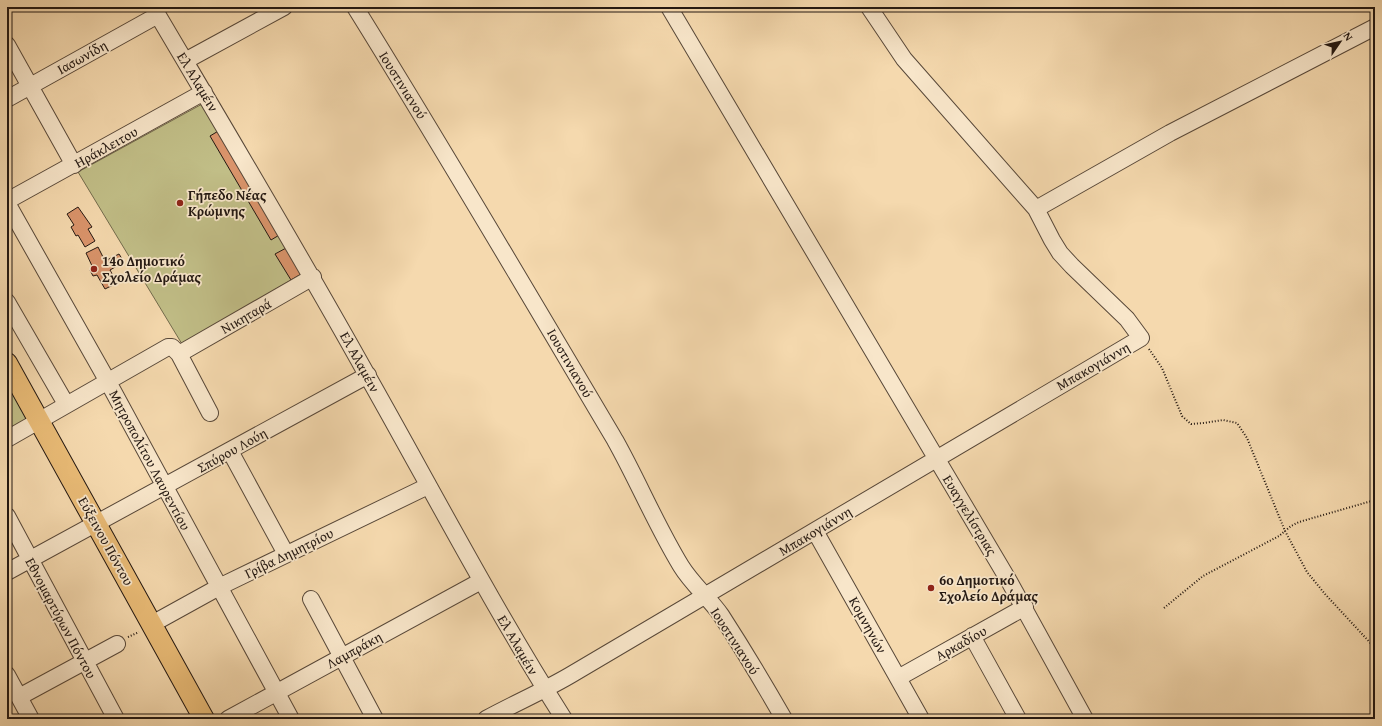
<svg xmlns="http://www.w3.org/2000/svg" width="1382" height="726" viewBox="0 0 1382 726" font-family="'Gentium Book Plus',serif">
<rect width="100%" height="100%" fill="#f5d9ae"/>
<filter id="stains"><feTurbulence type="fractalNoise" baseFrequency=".005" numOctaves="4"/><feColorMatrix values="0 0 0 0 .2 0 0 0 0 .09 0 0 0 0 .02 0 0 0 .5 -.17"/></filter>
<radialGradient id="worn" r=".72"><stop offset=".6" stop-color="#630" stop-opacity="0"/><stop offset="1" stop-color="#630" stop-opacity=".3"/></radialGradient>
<path fill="#c1be87" stroke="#726b4c" d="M204 103 303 273 182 344 78 172Z
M7 383 30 423 7 436Z"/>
<path fill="#da946b" stroke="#231812" d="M220 130 281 234 271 240 210 136Z
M78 207 92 227 88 229 95 241 85 247 78 235 76 236 71 227 74 225 67 214Z
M98 247 105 261 119 254 124 262 110 270 117 283 105 289 97 275 93 276 90 270 93 268 86 253Z
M288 247 303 273 291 280 275 254Z"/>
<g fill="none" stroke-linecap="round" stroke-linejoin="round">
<defs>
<path id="minor" d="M153 7C225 129 298 251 367 375 432 490 493 607 564 719
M355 7C444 150 529 295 615 440 638 481 656 525 681 566 692 584 709 598 721 615 743 649 764 684 784 719
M669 7 1009 581 1085 719
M7 45 74 165
M185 61 284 7
M7 99 158 15
M7 201 204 92
M7 203 107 380 291 719
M1036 209 1170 133 1375 27
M7 302 66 404
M179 354 313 277
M7 439 168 347H172L179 354 210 413
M230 451 286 554
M7 516 116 719
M815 531 921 719
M7 572 368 375
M311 599 375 719
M152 624 219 587 428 486
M972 636 1018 719
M7 675 31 719
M898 678 1025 607
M19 697 117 644
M228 719 481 581
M486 719C515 703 546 690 574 673L1141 338 1127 319 1072 266 1060 253 1052 240 1036 209 904 59 869 7"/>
<path id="major" d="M7 363 204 719"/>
</defs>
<use href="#minor" stroke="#584839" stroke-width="18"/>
<use href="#major" stroke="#231812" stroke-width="22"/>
<path stroke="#231812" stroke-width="2" stroke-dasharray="1 2" stroke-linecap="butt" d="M1149 349 1162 368 1182 416 1191 424 1204 423 1223 420 1237 423 1247 438 1285 531 1307 572 1325 594 1375 648
M1164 608 1203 576 1279 536 1291 526 1299 522 1375 500
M128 637 139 632"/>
<use href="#minor" stroke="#f8e6ca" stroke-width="16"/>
<use href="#major" stroke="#eabc77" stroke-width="20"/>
</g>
<g fill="#8f2418" stroke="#f8e6ca" stroke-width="1.5">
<circle cx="180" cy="203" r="4"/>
<circle cx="94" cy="269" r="4"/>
<circle cx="931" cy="588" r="4"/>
</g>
<g text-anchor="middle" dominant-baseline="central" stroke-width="3.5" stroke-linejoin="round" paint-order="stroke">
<g font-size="14" fill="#231812" stroke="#f8e6ca">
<text transform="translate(82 57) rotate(-29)">Ιασωνίδη</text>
<text transform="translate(198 82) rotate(59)">Ελ Αλαμέιν</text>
<text transform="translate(403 85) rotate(58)">Ιουστινιανού</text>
<text transform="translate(106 147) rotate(-29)">Ηράκλειτου</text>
<text transform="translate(246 316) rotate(-30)">Νικηταρά</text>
<text transform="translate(360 362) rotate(61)">Ελ Αλαμέιν</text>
<text transform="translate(570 363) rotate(60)">Ιουστινιανού</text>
<text transform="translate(1093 366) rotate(-30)">Μπακογιάννη</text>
<text transform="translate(232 450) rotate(-29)">Σπύρου Λούη</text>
<text transform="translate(150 460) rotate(62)">Μητροπολίτου Λαυρεντίου</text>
<text transform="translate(970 515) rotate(59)">Ευαγγελίστριας</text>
<text transform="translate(815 531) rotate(-31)">Μπακογιάννη</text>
<text transform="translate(106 541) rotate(61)">Εύξεινου Πόντου</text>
<text transform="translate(289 553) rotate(-26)">Γρίβα Δημητρίου</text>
<text transform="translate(61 618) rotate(62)">Εθνομαρτύρων Πόντου</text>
<text transform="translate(868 625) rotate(61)">Κομνηνών</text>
<text transform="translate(735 641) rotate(57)">Ιουστινιανού</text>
<text transform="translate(961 643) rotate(-29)">Αρκαδίου</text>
<text transform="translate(518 645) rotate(60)">Ελ Αλαμέιν</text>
<text transform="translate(354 650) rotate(-29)">Λαμπράκη</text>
</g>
<g font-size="14" font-weight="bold" fill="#231812" stroke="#f8e6ca" text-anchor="start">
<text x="188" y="195">Γήπεδο Νέας<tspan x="188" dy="16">Κρώμνης</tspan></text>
<text x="102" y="261">14ο Δημοτικό<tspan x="102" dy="16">Σχολείο Δράμας</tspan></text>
<text x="939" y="580">6o Δημοτικό<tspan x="939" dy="16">Σχολείο Δράμας</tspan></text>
</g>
</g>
<rect width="1382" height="726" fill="none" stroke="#f5d9ae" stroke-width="24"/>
<rect x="8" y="8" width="1366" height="710" fill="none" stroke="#231812" stroke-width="2"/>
<rect x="12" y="12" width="1358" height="702" fill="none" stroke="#231812"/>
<g transform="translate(1340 42) rotate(56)" stroke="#f8e6ca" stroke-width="3" paint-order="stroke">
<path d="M0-3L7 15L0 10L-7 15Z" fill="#231812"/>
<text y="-6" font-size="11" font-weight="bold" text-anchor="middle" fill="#231812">N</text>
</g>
<rect width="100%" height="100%" filter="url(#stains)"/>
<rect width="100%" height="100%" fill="url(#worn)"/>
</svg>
